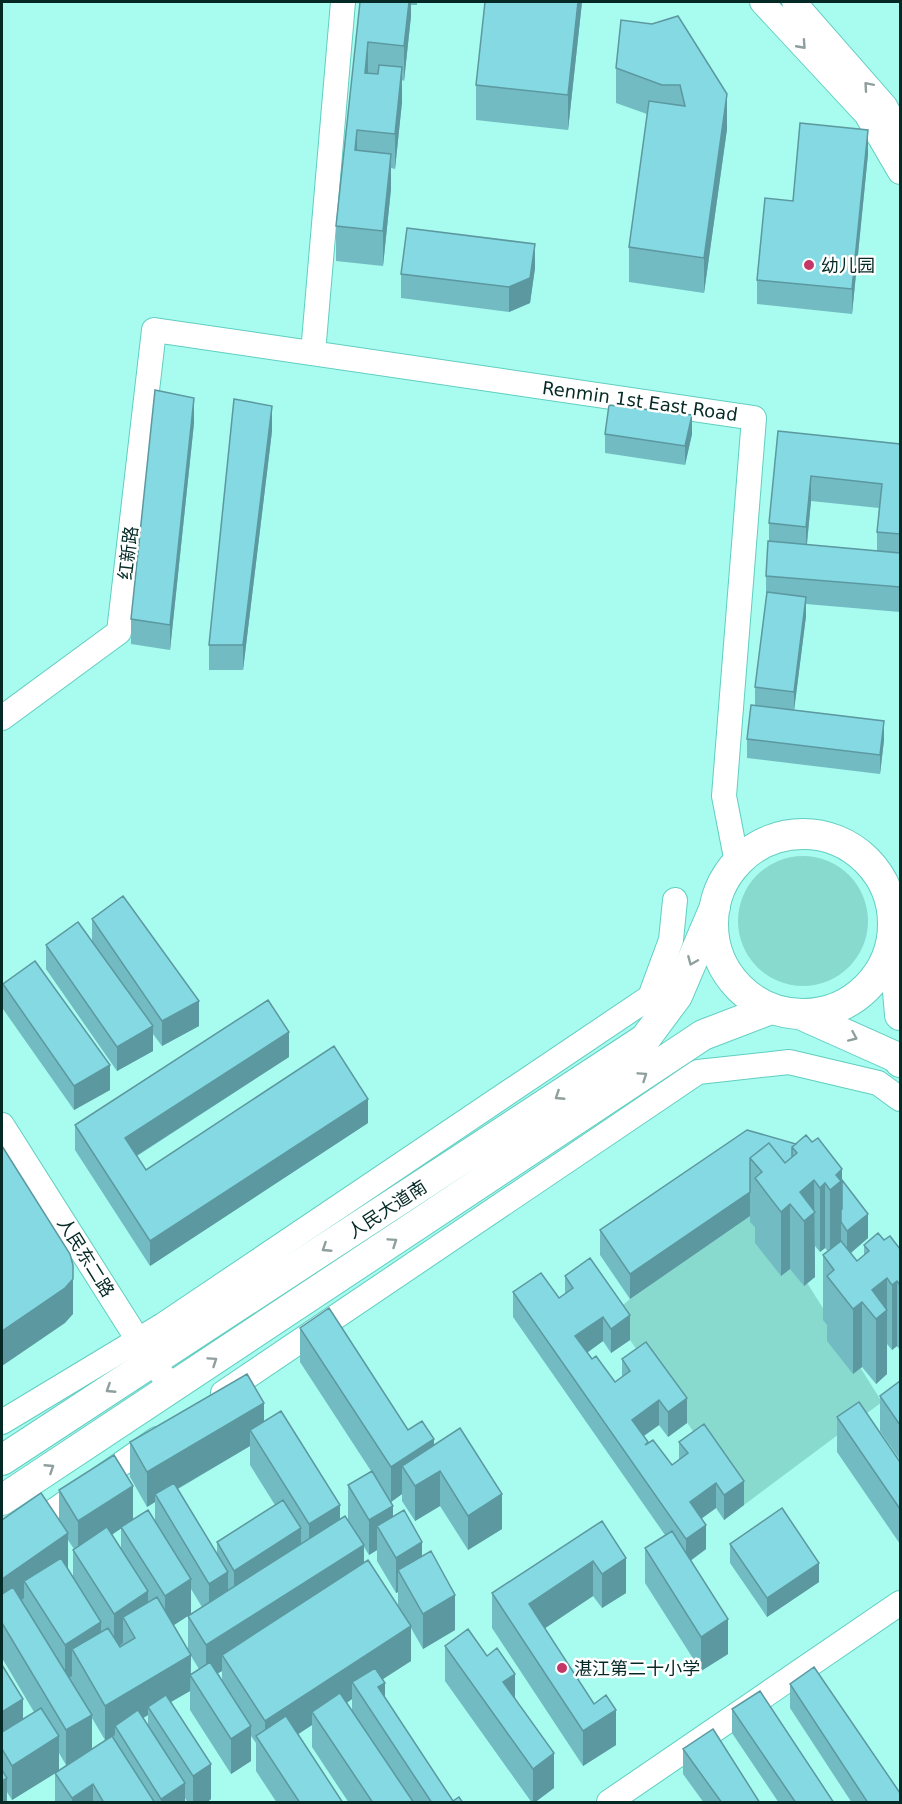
<svg xmlns="http://www.w3.org/2000/svg" width="902" height="1804" viewBox="0 0 902 1804" font-family="'DejaVu Sans','Noto Sans SC',sans-serif">
<rect width="100%" height="100%" fill="#a8fbef"/>
<path fill="#88dacf" d="M738 921a65 65 0 1 1 130 0a65 65 0 1 1-130 0Z
M760 1208 882 1402 744 1505 612 1314 630 1299Z"/>
<g fill="none" stroke-linecap="round" stroke-linejoin="round">
<defs>
<path id="minor" d="M762 2 866 114 900 172
M794 2 885 106 900 134
M313 353 343 2
M2 718 119 632 154 330 754 418 724 796 737 863
M893 911 900 910
M2 1125 152 1362 173 1388
M223 1393 698 1072 789 1062 878 1083 900 1099
M2 1422 163 1325 650 997 671 940 675 900
M2 1547 157 1439
M609 1802 900 1603"/>
<path id="major" d="M713 924a90 90 0 1 1 180 0a90 90 0 1 1-180 0Z
M894 944 900 1015
M802 1015 896 1057 900 1062
M2 1460 645 1039 677 996 715 907
M2 1500 703 1035 771 1009"/>
</defs>
<use href="#minor" stroke="#60cec0" stroke-width="26"/>
<use href="#major" stroke="#60cec0" stroke-width="32"/>
<use href="#minor" stroke="#fff" stroke-width="24"/>
<use href="#major" stroke="#fff" stroke-width="30"/>
</g>
<path fill="#72bbc3" fill-rule="evenodd" d="M360 2H417V5H411V16L404 81 402 80V102L395 169 391 168V189L383 266 336 261V226Z
M582 2 568 130 476 120V85Z
M621 20 727 129 704 293 629 282V247L647 114 616 103V68Z
M868 154 852 314 757 304V280L793 201Z
M535 268 530 303 509 312 401 298V274Z
M194 423 170 650 131 644V619Z
M272 431 243 670H209V645Z
M778 431 900 444V612L806 604V616L794 710 884 740 880 774 747 758V739L755 705V687L766 601V576L769 541V523ZM811 501 879 508 877 532V551L807 545Z
M605 434H692L685 465 605 453Z
M92 919 199 1026 162 1046 153 1034V1051L117 1071 46 969V945L92 941Z
M3 984 110 1090 74 1110 3 1009Z
M289 1057 137 1156 146 1170 368 1123 150 1266 75 1150V1125Z
M747 1130 796 1144 842 1180 868 1238 851 1253 857 1261 864 1255V1245L884 1240 900 1249V1350L897 1346 892 1350 887 1344V1374L876 1384 862 1367 853 1374 827 1341V1325L823 1320V1255L828 1251 825 1248 820 1252 815 1246V1277L804 1286 790 1269 781 1276 755 1243V1227L750 1222V1216L630 1299 600 1255V1230Z
M565 1276 630 1340 611 1353 603 1341 587 1353 592 1359 615 1382 622 1377V1359L687 1423 668 1437 659 1425 644 1436 648 1443 672 1465 679 1459V1442L744 1505 724 1520 716 1508 702 1518 706 1549 690 1561 728 1654 701 1671 645 1583V1548L665 1535 513 1317V1292L559 1298 565 1294Z
M300 1328 408 1430 434 1445 502 1529 468 1550 440 1506 415 1521 402 1501V1494L391 1502 393 1517 422 1556 455 1630 423 1649 411 1628V1661L382 1679 385 1697 453 1801 463 1803H349L312 1747V1725L298 1734 343 1803H277L256 1771V1743L251 1736V1761L231 1774 190 1710V1691L170 1702 211 1799 206 1803H188L185 1798V1803H55V1773L12 1800 7 1792V1803H2V1665L23 1719 34 1712 2 1658V1520L59 1519V1490L133 1519 155 1521V1502L147 1507 130 1477V1442L264 1421 340 1519 348 1520V1485L371 1471 300 1362ZM250 1446V1465L275 1505 217 1542V1553L178 1489ZM121 1528V1550L112 1535ZM68 1540 74 1549 73 1550V1577L67 1568H68ZM364 1547 369 1555 377 1550V1561L396 1593 398 1592V1605L403 1614 364 1563ZM191 1589 202 1607 188 1616V1650L173 1625 191 1614ZM191 1656 199 1669 191 1675ZM222 1671V1680L218 1673ZM352 1699V1711L347 1703ZM148 1715V1726L143 1718ZM92 1718 105 1740 92 1749ZM59 1753 66 1765 59 1771Z
M900 1381V1460L880 1431V1396Z
M837 1417 900 1462V1544L837 1452Z
M602 1521 626 1593 602 1608 593 1596 545 1628 616 1745 583 1766 492 1628V1593Z
M730 1544 819 1582 767 1617 730 1563Z
M445 1646 515 1697 554 1788 534 1803H532L445 1681Z
M790 1684 900 1803H852L790 1708Z
M732 1709 834 1803H779L732 1733Z
M683 1749 760 1803H704L683 1774Z"/>
<path fill="#5c989f" d="M409 2H411V16L404 81V46Z
M578 2H582L568 130V95Z
M368 42V77L365 73Z
M402 67V102L395 169V134Z
M727 94V129L704 293V258Z
M357 130V165L355 150Z
M868 130V154L852 314V289Z
M391 154V189L383 266V231Z
M535 244V268L530 303 509 312V287Z
M194 398V423L170 650V625Z
M272 406V431L243 670V645Z
M692 415V434L685 465V446Z
M811 476V501L806 552V527Z
M806 597V616L794 711V692Z
M884 721V740L880 774V755Z
M199 1001V1026L162 1046V1021Z
M153 1026V1051L117 1071V1047Z
M289 1032V1057L125 1163V1138Z
M110 1065V1090L74 1110V1086Z
M368 1099V1123L150 1266V1241Z
M842 1169V1224L841 1222V1246L830 1254V1190L836 1175Z
M814 1180 815 1277 804 1286V1221L790 1204V1269L781 1276V1212L789 1199Z
M825 1183V1248L820 1252V1188Z
M750 1192V1216L630 1299V1274Z
M868 1214V1238L847 1256V1231Z
M73 1265V1314L65 1323 2 1366V1331Z
M887 1278V1374L876 1384V1319L872 1290Z
M897 1281V1346L892 1350V1285Z
M862 1302V1367L853 1374V1309Z
M630 1315V1340L611 1353V1329Z
M603 1317V1341L575 1361V1336Z
M687 1398V1423L668 1437V1412Z
M659 1400V1425L632 1444V1420Z
M264 1403V1438L250 1430V1446L158 1500 155 1494V1502L147 1507V1472Z
M434 1439V1474L402 1466V1494L391 1502V1467Z
M440 1471V1506L415 1521V1486Z
M744 1481V1505L724 1520V1495Z
M716 1483V1508L690 1527V1502Z
M133 1486V1521L78 1556V1521Z
M502 1494V1529L468 1550V1516Z
M340 1505V1540L309 1559V1524Z
M393 1506V1541L377 1526V1550L369 1555V1520Z
M706 1525V1549L686 1564V1539Z
M301 1528V1563L234 1605V1571Z
M68 1533V1568L32 1593 24 1581V1598L2 1614V1579Z
M422 1542V1577L398 1570V1592L396 1593V1558Z
M364 1545V1580L222 1655V1671L206 1680V1645Z
M626 1558V1593L602 1608V1574Z
M593 1561V1596L529 1639V1604Z
M819 1563V1582L767 1617V1598Z
M228 1572V1607L209 1618V1584Z
M191 1579V1614L165 1631V1596Z
M148 1591V1626L123 1617V1643L114 1649V1614Z
M455 1595V1630L423 1649V1614Z
M728 1619V1654L701 1671V1637Z
M101 1622V1657L72 1649V1676L65 1680V1645Z
M411 1626V1661L360 1694 352 1682V1699L318 1721 312 1712V1725L268 1754 265 1749V1721Z
M191 1655 190 1691 152 1713 148 1707V1715L119 1733 115 1726V1735L105 1741V1706Z
M515 1674V1708L503 1682Z
M385 1683V1718L378 1722V1687Z
M23 1699V1734L2 1747V1712Z
M616 1710V1745L583 1766V1731Z
M92 1715V1750L66 1765V1730Z
M251 1726V1761L231 1774V1739Z
M59 1736V1771L12 1800V1766Z
M554 1753V1788L534 1803H533V1769Z
M211 1764V1799L206 1803H193V1776Z
M7 1778V1803H2V1781Z
M185 1783V1803H161V1799Z
M93 1784V1803H72V1798Z"/>
<path fill="#84d9e3" stroke="#5c989f" stroke-width="1.5" d="M360 2H409L404 46 368 42 365 73 378 74 379 65 402 67 395 134 357 130 355 150 391 154 383 231 336 226Z
M485 2H578L568 95 476 85Z
M678 16 727 94 704 258 629 247 649 101 685 106 680 85H662L616 68 621 20 652 24Z
M800 123 868 130 852 289 757 280 765 198 793 201Z
M407 228 535 244 530 278 509 287 401 274Z
M155 390 194 398 170 625 131 619Z
M234 399 272 406 243 645H209Z
M609 405 692 415 685 446 605 434Z
M778 431 900 444V534L877 532 882 484 811 476 806 527 769 523Z
M768 541 900 553V587L766 576Z
M767 592 806 597 794 692 755 687Z
M751 705 884 721 880 755 747 739Z
M123 896 199 1001 162 1021 92 919Z
M78 922 153 1026 117 1047 46 945Z
M35 961 110 1065 74 1086 3 984Z
M268 1000 289 1032 125 1138 146 1170 334 1046 368 1099 150 1241 75 1125Z
M747 1130 796 1144 792 1147V1157L785 1163 769 1143 750 1158V1192L630 1274 600 1230Z
M806 1135 812 1142 818 1138 842 1169 836 1175 841 1181 830 1190 825 1183 820 1188 814 1180 800 1192 815 1212 804 1221 790 1204 781 1212 755 1178 762 1172 750 1158 769 1143 785 1163 797 1153 792 1147Z
M2 1146 70 1254 73 1265V1279L65 1288 2 1331Z
M842 1180 868 1214 847 1231 841 1222V1210L842 1209Z
M878 1233 884 1240 890 1236 900 1249V1285L897 1281 892 1285 887 1278 872 1290 887 1310 876 1319 862 1302 853 1309 827 1276 834 1270 823 1255 841 1241 857 1261 869 1251 864 1245Z
M590 1258 630 1315 611 1329 603 1317 575 1336 592 1359 596 1356 615 1382 630 1371 622 1359 646 1342 687 1398 668 1412 659 1400 632 1420 648 1442 645 1445 653 1440 672 1465 688 1453 679 1442 704 1424 744 1481 724 1495 716 1483 690 1502 706 1525 686 1539 513 1292 541 1273 559 1298 573 1288 565 1276Z
M329 1308 408 1430 422 1421 434 1439 391 1467 300 1328Z
M247 1374 264 1403 147 1472 130 1442Z
M900 1381V1425L880 1396Z
M859 1402 900 1462V1509L837 1417Z
M281 1411 340 1505 309 1524 250 1430Z
M460 1428 502 1494 468 1516 440 1471 415 1486 402 1466Z
M114 1455 133 1486 78 1521 59 1490Z
M372 1471 393 1506 369 1520 348 1485Z
M174 1483 228 1572 209 1584 155 1494Z
M41 1493 68 1533 2 1579V1520Z
M283 1500 301 1528 234 1571 217 1542Z
M782 1508 819 1563 767 1598 730 1544Z
M148 1510 191 1579 165 1596 121 1527Z
M404 1510 422 1542 396 1558 377 1526Z
M345 1516 364 1545 206 1645 188 1616Z
M602 1521 626 1558 602 1574 593 1561 529 1604 594 1704 606 1695 616 1710 583 1731 492 1593Z
M107 1527 148 1591 114 1614 73 1550Z
M672 1531 728 1619 701 1637 645 1548Z
M431 1551 455 1595 423 1614 398 1570Z
M61 1558 101 1622 65 1645 24 1581Z
M368 1560 411 1626 265 1721 222 1655Z
M13 1587 92 1715 66 1730 2 1623V1594Z
M157 1597 191 1655 105 1706 72 1649 108 1628 120 1647 135 1638 123 1617Z
M468 1629 487 1656 497 1648 515 1674 503 1682 554 1753 533 1769 445 1646Z
M210 1662 251 1726 231 1739 190 1675Z
M2 1665 23 1699 2 1712Z
M814 1667 900 1793V1803H868L790 1684Z
M375 1668 385 1683 378 1687 453 1801 459 1797 463 1803H432L352 1682Z
M760 1691 834 1803H796L732 1709Z
M340 1693 414 1803H373L312 1712Z
M166 1695 211 1764 193 1776 148 1707Z
M41 1708 59 1736 12 1766 2 1749V1732Z
M138 1710 185 1783 161 1799 115 1726Z
M286 1716 343 1803H300L256 1736Z
M713 1729 760 1803H722L683 1749Z
M112 1736 155 1803H104L93 1784 72 1798 55 1773Z
M2 1770 7 1778 2 1781Z"/>
<defs><path id="oneway-chevron" d="M-2-3.5L2.5 0L-2 3.5" fill="none" stroke-width="1.6" stroke-linecap="round" stroke-linejoin="round" transform="scale(1.5)"/></defs>
<g stroke="#8e9f9d">
<use href="#oneway-chevron" transform="translate(802 45) rotate(48)"/>
<use href="#oneway-chevron" transform="translate(868 86) rotate(-131)"/>
<use href="#oneway-chevron" transform="translate(692 961) rotate(113)"/>
<use href="#oneway-chevron" transform="translate(853 1037) rotate(24)"/>
<use href="#oneway-chevron" transform="translate(643 1076) rotate(-34)"/>
<use href="#oneway-chevron" transform="translate(559 1096) rotate(147)"/>
<use href="#oneway-chevron" transform="translate(393 1242) rotate(-34)"/>
<use href="#oneway-chevron" transform="translate(326 1248) rotate(147)"/>
<use href="#oneway-chevron" transform="translate(213 1361) rotate(-34)"/>
<use href="#oneway-chevron" transform="translate(110 1389) rotate(147)"/>
<use href="#oneway-chevron" transform="translate(50 1468) rotate(-33)"/>
</g>
<g fill="#c43767" stroke="#fff" stroke-width="2">
<circle cx="809" cy="265" r="6"/>
<circle cx="562" cy="1668" r="6"/>
</g>
<g text-anchor="middle" dominant-baseline="central" stroke-width="5" stroke-linejoin="round" paint-order="stroke">
<g font-size="18" fill="#052a26" stroke="#fff" text-anchor="start">
<text x="821" y="265">幼儿园</text>
<text x="574" y="1668">湛江第二十小学</text>
</g>
<g font-size="18" fill="#052a26" stroke="#fff">
<text transform="translate(640 401) rotate(8)">Renmin 1st East Road</text>
<text transform="translate(128 553) rotate(-83)">红新路</text>
<text transform="translate(387 1209) rotate(-33)">人民大道南</text>
<text transform="translate(86 1257) rotate(58)">人民东二路</text>
</g>
</g>
<rect width="902" height="1804" fill="none" stroke="#052a26" stroke-width="6"/>
</svg>
